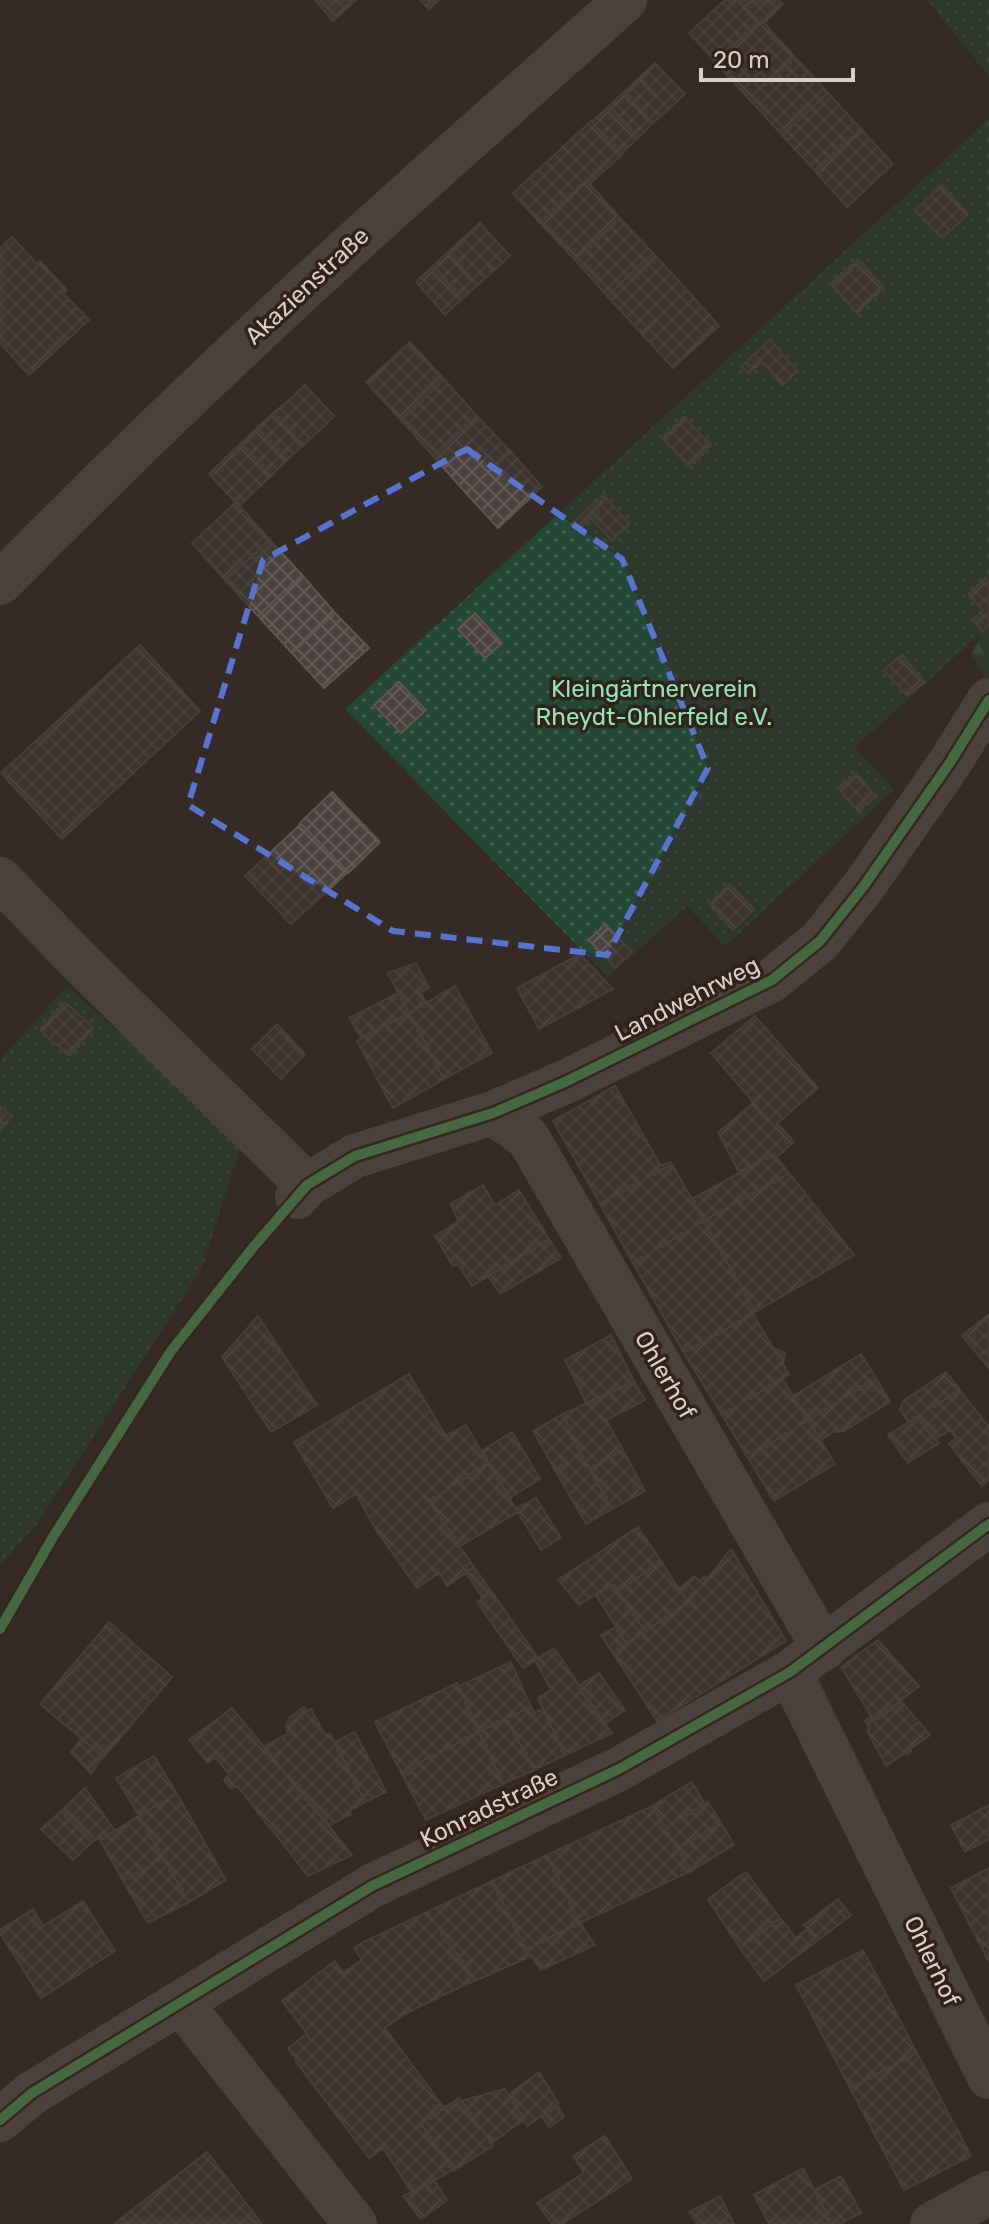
<svg xmlns="http://www.w3.org/2000/svg" width="989" height="2224" viewBox="0 0 989 2224" font-family="Rubik,sans-serif">
<defs>
<pattern id="forest-firs" width="22" height="20" patternUnits="userSpaceOnUse" patternTransform="scale(2)"><rect width="22" height="20" fill="#234936"/><path d="M5 1l3.5 6h-7zM16 11l3.5 6h-7z" fill="#426252"/></pattern>
<pattern id="garden-dots" width="8" height="8" patternUnits="userSpaceOnUse" patternTransform="scale(2)"><rect width="8" height="8" fill="#234936"/><path d="M2 2h.1M6 6h.1" fill="none" stroke="#426252" stroke-width="1.8" stroke-linecap="round"/></pattern>
<pattern id="building-cross-hatch" width="8" height="8" patternUnits="userSpaceOnUse" patternTransform="scale(2)"><rect width="8" height="8" fill="#4b413d"/><path d="M0 0l8 8M0 8l8-8" fill="none" stroke="#645b58"/></pattern>
</defs>
<rect width="100%" height="100%" fill="#362c25"/>
<path fill="url(#forest-firs)" d="M989 617V684L971 655Z"/>
<path fill="url(#garden-dots)" d="M927 0H989V76Z
M989 119V626L855 747 894 790 725 946 687 906 608 977 345 709Z
M67 986 242 1142 202 1268 37 1524 0 1565V1060Z"/>
<path fill="url(#building-cross-hatch)" stroke="#5e5450" stroke-width="2" d="M315 0H356L333 21Z
M420 0H439L429 9Z
M725 0H739L759 22 716 62 689 33Z
M739 0H779L783 4 764 23 761 20 759 22Z
M761 20 795 57 749 99 715 62Z
M795 57 828 93 782 135 749 99Z
M655 63 685 94 669 109 640 77Z
M640 77 669 109 653 123 624 92Z
M624 92 653 123 638 138 609 106Z
M828 93 861 129 815 171 782 135Z
M609 106 638 138 621 154 592 122Z
M591 121 622 155 589 184 586 180 540 223 513 193Z
M861 129 893 164 847 207 815 171Z
M586 180 620 218 575 260 540 223Z
M942 185 968 214 942 238 915 210Z
M620 218 653 253 607 296 575 260Z
M480 223 510 256 493 271 463 238Z
M12 237 37 264 40 261 67 290 63 293 89 320 29 375 0 343V248Z
M463 238 493 271 478 285 448 252Z
M448 252 478 285 462 299 433 266Z
M653 253 687 290 641 333 607 296Z
M858 259 884 288 857 313 831 284Z
M433 266 462 299 445 315 416 282Z
M687 290 719 326 673 368 641 333Z
M770 340 798 371 782 385 762 362 748 374 741 366Z
M410 342 444 379 401 420 366 382Z
M444 379 477 416 433 456 401 420Z
M305 385 334 416 319 431 289 400Z
M289 400 319 431 303 445 273 413Z
M273 413 303 445 287 460 257 428Z
M477 416 511 452 466 493 433 456Z
M684 417 711 445 689 467 662 438Z
M257 428 287 460 271 476 241 443Z
M241 443 271 476 239 506 209 474Z
M511 452 542 487 498 528 466 493Z
M603 495 630 524 612 541 591 518 579 530 573 522Z
M236 502 270 540 225 580 192 543Z
M270 540 302 575 258 616 225 580Z
M302 575 335 613 292 653 258 616Z
M985 578 989 583V625L982 632 972 620 983 611 968 594Z
M335 613 369 648 324 688 292 653Z
M475 613 502 643 485 658 458 629Z
M140 645 200 711 62 839 1 773Z
M902 655 925 682 907 696 884 670Z
M399 682 426 710 401 733 374 705Z
M856 773 876 796 858 811 838 788Z
M332 792 380 842 348 873 300 823Z
M301 824 348 872 291 924 245 876Z
M730 884 754 909 733 930 709 904Z
M605 924 632 952 615 968 589 940Z
M580 954 613 989 539 1029 517 988Z
M416 963 429 988 421 992 426 1003 409 1013 388 973Z
M455 986 492 1053 444 1079 409 1013Z
M398 993 409 1013 361 1038 349 1018Z
M65 1002 94 1028 69 1056 40 1030Z
M409 1013 444 1079 393 1108 357 1041Z
M755 1016 818 1088 774 1126 711 1053Z
M277 1024 305 1054 281 1079 252 1049Z
M615 1086 661 1166 670 1162 672 1164 600 1204 553 1121Z
M753 1103 774 1126 777 1123 794 1142 777 1157 774 1154 739 1172 718 1133Z
M0 1106 12 1117 0 1130Z
M774 1154 789 1173 704 1221 692 1199Z
M672 1164 704 1221 633 1263 600 1204Z
M789 1173 854 1255 755 1312 704 1221Z
M483 1185 495 1205 519 1190 549 1239 472 1286 458 1264 453 1266 435 1236 459 1221 450 1204Z
M704 1221 755 1312 684 1353 633 1263Z
M549 1239 561 1258 500 1294 488 1276Z
M753 1314 773 1348 785 1353 783 1364 789 1375 722 1415 684 1353Z
M989 1314V1368L962 1336Z
M258 1316 317 1405 271 1432 222 1357Z
M611 1335 634 1381 587 1405 565 1360Z
M861 1354 876 1378 808 1420 793 1396Z
M946 1372 960 1390 908 1422 900 1410 903 1401Z
M409 1374 446 1436 466 1425 488 1463 429 1501 474 1567 447 1586 439 1573 417 1588 376 1530 356 1494 333 1508 294 1442Z
M782 1378 808 1420 748 1458 722 1415Z
M876 1378 890 1402 844 1431 833 1432 821 1440 808 1420Z
M634 1381 645 1400 606 1420 623 1450 590 1469 566 1428 569 1427 563 1414Z
M960 1390 989 1427V1480L982 1486 949 1444 956 1438 950 1430 934 1440 918 1416Z
M563 1414 569 1427 566 1428 581 1454 555 1470 533 1431Z
M918 1416 934 1440 936 1439 939 1443 908 1463 888 1435Z
M808 1420 835 1464 774 1501 748 1458Z
M512 1432 540 1479 509 1498 482 1451Z
M623 1450 645 1491 612 1509 590 1469Z
M581 1454 612 1509 586 1524 555 1470Z
M488 1463 518 1512 460 1546 429 1501Z
M536 1498 561 1538 541 1550 516 1509Z
M638 1527 661 1561 618 1591 613 1584 579 1605 558 1580Z
M730 1550H732L786 1641 657 1721 613 1653 688 1603Z
M661 1561 688 1603 645 1631 618 1591Z
M474 1567 492 1592 483 1598 466 1573Z
M694 1576 700 1581 704 1577 707 1579 688 1603 679 1589Z
M613 1584 645 1631 627 1644 596 1595Z
M492 1592 538 1658 523 1668 477 1602Z
M109 1622 172 1677 104 1757 40 1704Z
M616 1627 627 1644 613 1653 601 1635Z
M878 1640 919 1686 874 1721 841 1667Z
M554 1648 580 1686H578L612 1733 565 1755 538 1698 551 1690 535 1660Z
M511 1662 531 1707 479 1731 459 1686Z
M599 1673 625 1710 604 1724 578 1686Z
M457 1683 479 1732 422 1761 404 1778 375 1722Z
M901 1701 930 1735 910 1749 911 1751 907 1755 905 1753 886 1766 867 1730 870 1729 865 1721 871 1716 874 1721Z
M304 1707 306 1711 311 1709 325 1735 330 1733 365 1802 349 1811 351 1814 328 1826 263 1747 288 1734 286 1726 289 1718Z
M531 1707 534 1713 543 1709 565 1755 534 1770 506 1718Z
M232 1708 329 1826 352 1855 308 1876 238 1787 230 1788 224 1780 229 1775 215 1757 208 1763 189 1740Z
M506 1718 534 1770 503 1784 479 1732Z
M355 1732 386 1792 365 1802 334 1742Z
M479 1732 503 1784 426 1820 404 1778 422 1761Z
M81 1739 103 1756 91 1774 71 1752Z
M154 1756 177 1794 139 1816 116 1778Z
M692 1782 705 1804 665 1828 652 1806Z
M85 1788 115 1831 100 1840 99 1837 92 1842 61 1811Z
M177 1794 226 1880 189 1902 139 1816Z
M708 1802 721 1823 678 1849 665 1828Z
M989 1805V1839L965 1852 951 1825Z
M652 1806 691 1871 580 1923 547 1855Z
M61 1811 92 1842 73 1860 41 1829Z
M139 1816 163 1858 123 1881 100 1840Z
M721 1823 734 1845 691 1871 678 1849Z
M547 1855 580 1923 526 1949 492 1881Z
M163 1858 189 1902 148 1923 123 1881Z
M989 1868V1962L951 1888Z
M746 1872 780 1918 740 1948 708 1899Z
M492 1881 529 1957 475 1981 427 1912Z
M838 1899 851 1915 817 1941 804 1925Z
M83 1901 115 1951 41 1998 0 1933V1930L33 1909 43 1926Z
M427 1912 475 1980 406 2013 385 2028 444 2108 421 2124 453 2170 412 2193 383 2148 369 2158 296 2062 297 2061 288 2048 307 2034 282 2001 335 1961 343 1973 362 1960 354 1948 361 1943Z
M780 1918 796 1938 807 1929 817 1941 764 1981 740 1948Z
M580 1923 595 1945 541 1970 526 1949Z
M863 1950 917 2053 850 2088 796 1985Z
M917 2053 971 2156 904 2190 850 2088Z
M539 2072 559 2104 527 2126 509 2094Z
M505 2089 524 2120 491 2143 461 2101Z
M459 2098 493 2146 453 2171 421 2124Z
M558 2106 564 2117 549 2127 542 2116Z
M605 2136 632 2179 562 2224H552L537 2203 584 2173 573 2156Z
M207 2152 262 2224H114Z
M803 2168 832 2224H769L754 2195Z
M841 2176 861 2213 840 2224H832L814 2190Z
M434 2180 447 2200 421 2219 403 2196Z
M720 2196 734 2224H697L689 2212Z"/>
<g fill="none" stroke-linecap="round" stroke-linejoin="round">
<path stroke="#625d56" stroke-width="44" d="M0 583C87 495 175 409 265 325 382 214 505 109 625 0
M0 879 79 961 307 1185
M493 1113 528 1138 824 1649
M297 1197 307 1185 355 1156 493 1113 565 1082 772 980 820 941 863 887 949 764 989 700
M790 1672 989 2077
M181 2003 355 2224
M0 2120 32 2093 372 1886 619 1769 790 1672 989 1524
M932 2224 989 2193"/>
<defs>
<path id="cycleway" d="M0 1629 53 1537 171 1351 255 1245 307 1185 355 1156 493 1113 565 1082 772 980 820 941 863 887 949 764 989 700
M0 2120 32 2093 372 1886 619 1769 790 1672 989 1524"/>
</defs>
<use href="#cycleway" stroke="#322116" stroke-width="15"/>
<use href="#cycleway" stroke="#56b35d" stroke-width="10"/>
</g>
<path d="M0 0H989V2224H0ZM467 449 622 559 708 768 607 955 393 931 188 805 263 560Z" fill="#362c25" fill-opacity=".55" fill-rule="evenodd"/>
<path fill="none" stroke="#5675d3" stroke-width="6" stroke-dasharray="16 10" stroke-linejoin="round" d="M467 449 622 559 708 768 607 955 393 931 188 805 263 560Z"/>
<g text-anchor="middle" dominant-baseline="central" stroke-width="7" stroke-linejoin="round" paint-order="stroke">
<g font-size="24" fill="#dacfc8" stroke="#322116">
<text transform="translate(307 286) rotate(-43)">Akazienstraße</text>
<text transform="translate(687 999) rotate(-27)">Landwehrweg</text>
<text transform="translate(665 1375) rotate(60)">Ohlerhof</text>
<text transform="translate(489 1808) rotate(-26)">Konradstraße</text>
<text transform="translate(932 1961) rotate(64)">Ohlerhof</text>
</g>
<g font-size="24" fill="#8de7bc" stroke="#322116">
<text x="654" y="689">Kleingärtnerverein<tspan x="654" dy="28">Rheydt-Ohlerfeld e.V.</tspan></text>
</g>
</g>
<path d="M701 68v12h152v-12" fill="none" stroke="#dacfc8" stroke-width="4"/>
<text x="713" y="68" font-size="24" fill="#dacfc8" stroke="#322116" stroke-width="6" paint-order="stroke">20 m</text>
</svg>
